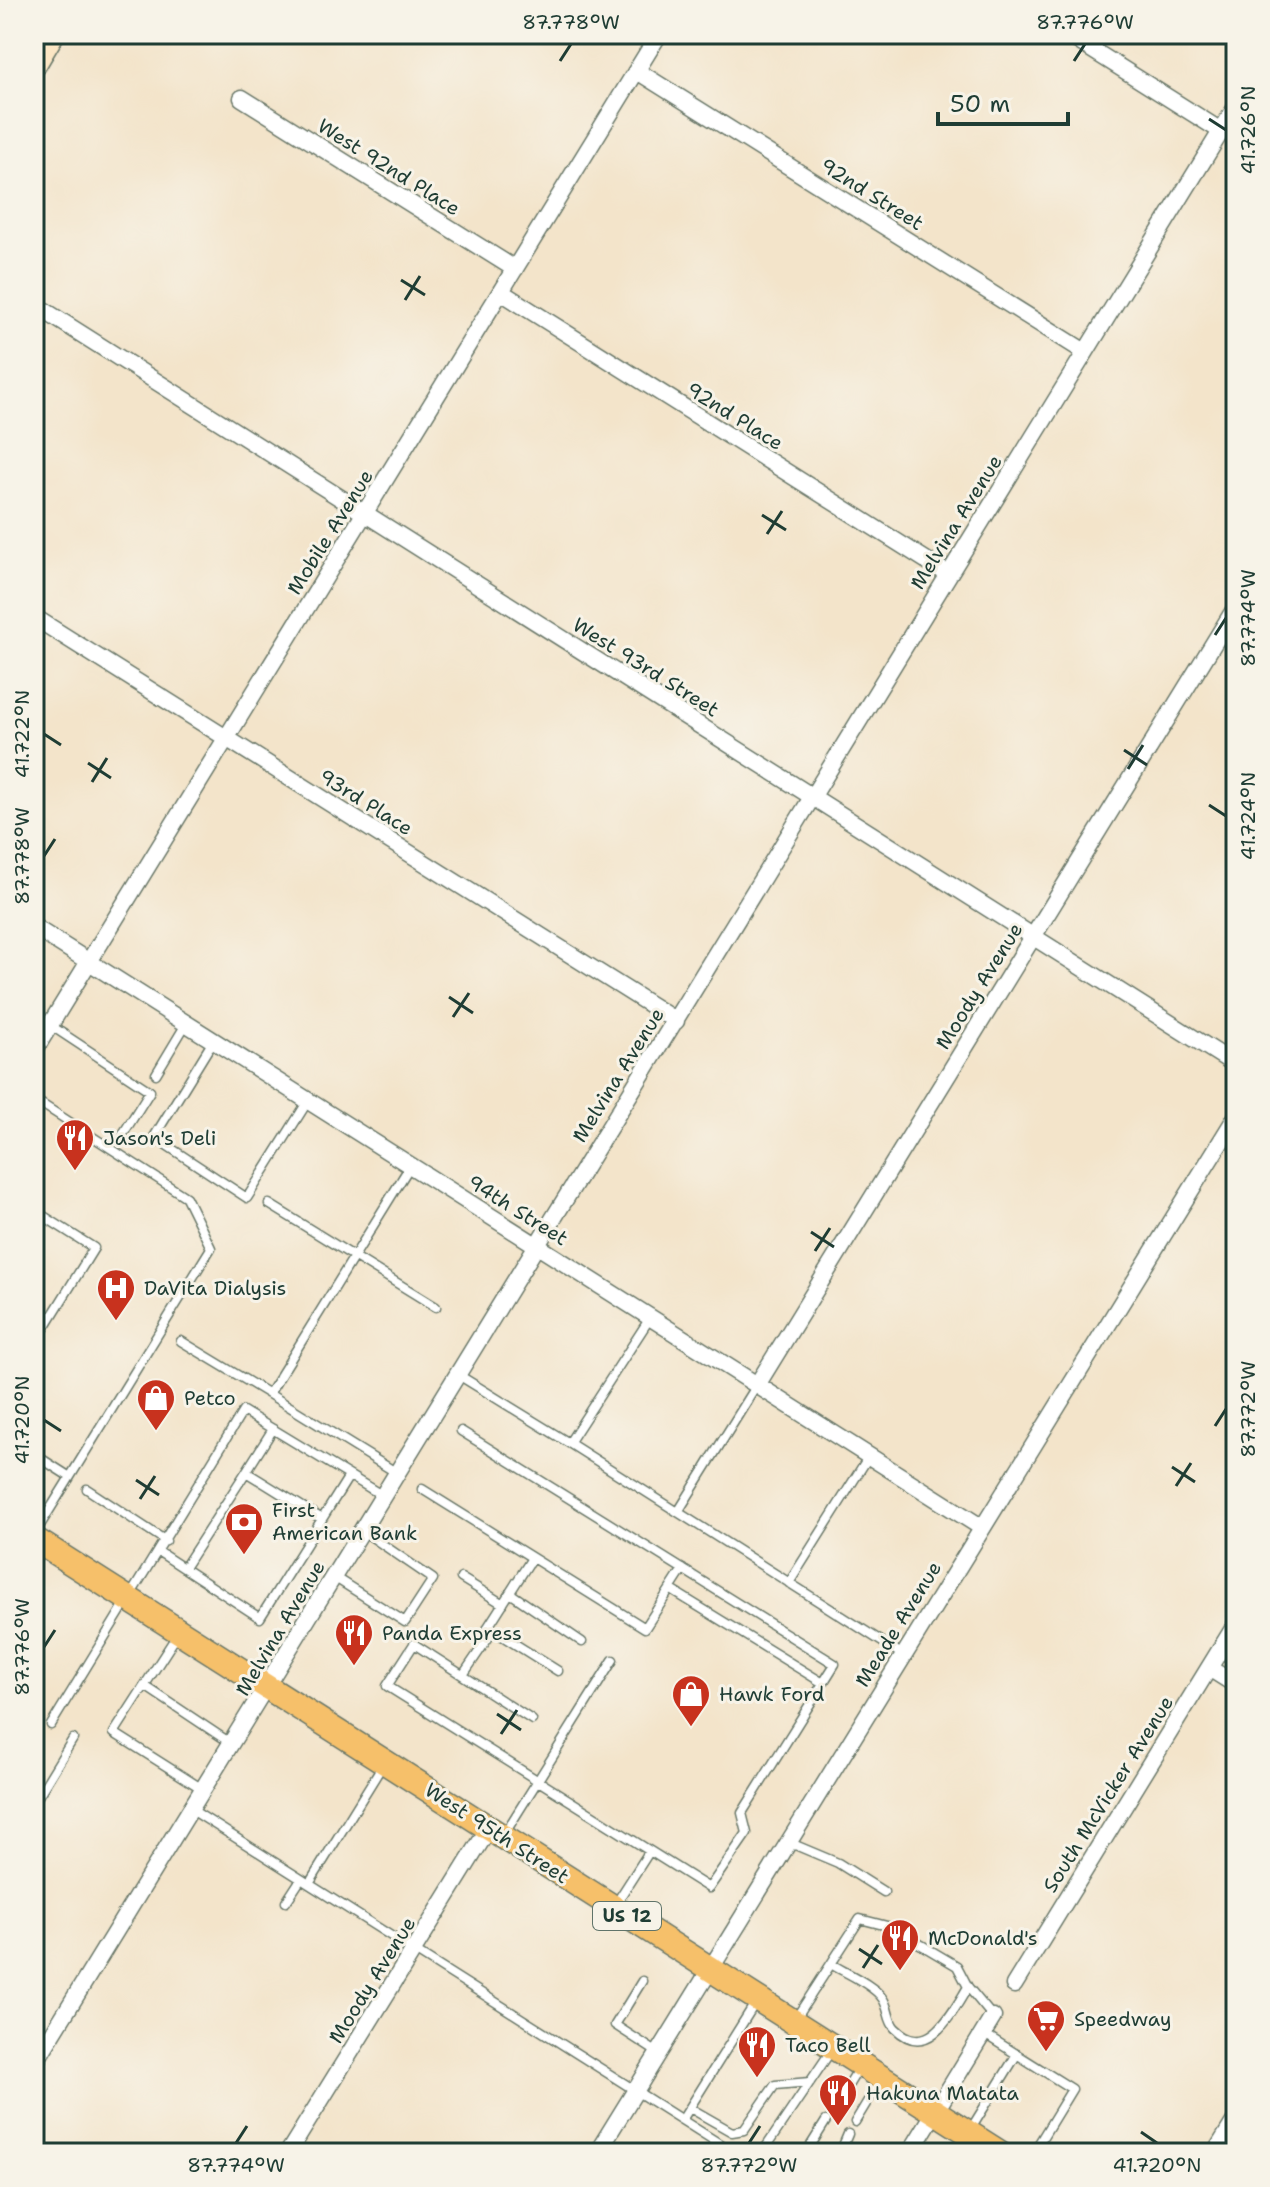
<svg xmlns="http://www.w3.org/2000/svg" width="1270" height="2187" viewBox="0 0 1270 2187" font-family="'Shantell Sans',sans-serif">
<rect width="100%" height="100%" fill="#f7f3e8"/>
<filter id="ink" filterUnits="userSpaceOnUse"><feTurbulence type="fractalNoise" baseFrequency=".0125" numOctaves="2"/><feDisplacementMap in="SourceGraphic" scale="16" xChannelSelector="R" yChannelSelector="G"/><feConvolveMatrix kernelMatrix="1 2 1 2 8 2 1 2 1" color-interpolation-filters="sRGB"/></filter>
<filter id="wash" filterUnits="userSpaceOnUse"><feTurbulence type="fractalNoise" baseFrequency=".006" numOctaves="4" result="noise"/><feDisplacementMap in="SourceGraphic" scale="32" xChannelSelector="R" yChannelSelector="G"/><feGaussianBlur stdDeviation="1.8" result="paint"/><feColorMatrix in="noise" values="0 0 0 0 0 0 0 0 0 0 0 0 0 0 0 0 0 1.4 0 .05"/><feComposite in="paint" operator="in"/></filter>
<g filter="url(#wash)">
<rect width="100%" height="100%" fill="#f3e4ca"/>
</g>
<g filter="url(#ink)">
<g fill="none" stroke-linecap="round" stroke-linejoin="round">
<defs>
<path id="lane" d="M50 1025 150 1091 123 1134
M213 1041 154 1137 247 1198 308 1101
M156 1074 186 1024
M34 1099 186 1197 211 1248 70 1477
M269 1204 436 1307
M34 1210 94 1248 34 1345
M181 1341 269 1394
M457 1374 569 1443 650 1318
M273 1429 246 1472 322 1519
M461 1431 835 1664 742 1813 747 1833 709 1888 387 1686 414 1644 532 1720
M569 1443 903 1655
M34 1454 70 1477 34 1535
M397 1473 269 1394 410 1166
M87 1489 166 1541
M422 1489 645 1628 683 1569
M678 1512 757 1385
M159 1552 260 1618 349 1476
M532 1558 488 1627 558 1671
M184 1568 246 1472
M334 1577 405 1622 433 1579 363 1531
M461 1578 503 1604
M789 1583 869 1456
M670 1589 823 1683
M510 1593 582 1642
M179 1632 114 1733 204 1790
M463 1675 493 1631
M145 1686 232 1744
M51 1725 243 1411 383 1496
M34 1803 73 1739
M192 1810 734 2153
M505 1833 613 1660
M788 1842 838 1863 884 1892
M309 1884 382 1766
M286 1902 301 1879
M615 1905 649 1852
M831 1964C846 1973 874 1985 883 1999 889 2008 888 2021 895 2028 929 2062 953 2011 968 1987
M642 1981 615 2025 658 2053
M796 2018 860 1919 891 1927 957 1966 968 1987 993 2017
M983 2033 1072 2089 1033 2153
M690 2108 732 2132 744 2130 775 2085 810 2082
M834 2109 860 2066
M682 2120 757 2000
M855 2122 881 2079
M969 2132 1017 2054
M762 2153 833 2048
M811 2153V2145L826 2121
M840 2153 848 2134"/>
<path id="street" d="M1067 34 1221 131
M637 71 1085 352
M242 98 515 269
M501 292 948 574
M34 304 1236 1065
M34 617 676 1021
M34 927 981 1527
M34 1051 659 34
M757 1385 1236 607
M1209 1668 1236 1685
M1014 1985 1236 1624
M34 2064 1236 107
M288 2153 489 1828
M597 2153 1236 1117
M910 2153 993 2017
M1215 2153 1236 2119"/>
<path id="secondary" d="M34 66 53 34"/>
<path id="primary" d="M34 1539 1000 2153"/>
</defs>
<use href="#lane" stroke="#697768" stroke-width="11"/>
<use href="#street" stroke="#697768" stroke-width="19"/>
<use href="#secondary" stroke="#697768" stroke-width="25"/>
<use href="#primary" stroke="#697768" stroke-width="27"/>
<use href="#lane" stroke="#fff" stroke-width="8"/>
<use href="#street" stroke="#fff" stroke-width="16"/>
<use href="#secondary" stroke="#fbe6c4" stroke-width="22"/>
<use href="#primary" stroke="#f6c06b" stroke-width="24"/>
</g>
</g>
<path fill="none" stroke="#1f3d34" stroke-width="3" d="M560 61 571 44M1074 61 1085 44M1209 119 1226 130M401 280 425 295M405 300 420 276M762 515 786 530M767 534 782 511M1215 635 1226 618M44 734 61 745M1124 750 1147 765M88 763 111 778M1128 769 1143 745M92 782 107 758M1209 805 1226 816M44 856 55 839M449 997 473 1013M453 1017 469 993M811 1232 834 1247M815 1251 830 1228M44 1420 61 1431M1215 1426 1226 1409M1172 1467 1195 1482M136 1480 159 1495M1176 1486 1191 1463M140 1499 155 1476M44 1647 55 1630M497 1714 521 1730M501 1734 517 1710M859 1949 882 1964M863 1968 878 1945M1141 2132 1157 2143M236 2143 247 2126M749 2143 760 2126"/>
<defs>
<symbol id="restaurant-pin" viewBox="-11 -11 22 30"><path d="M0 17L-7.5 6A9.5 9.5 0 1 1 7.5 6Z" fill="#c8321e" stroke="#f7f3e8"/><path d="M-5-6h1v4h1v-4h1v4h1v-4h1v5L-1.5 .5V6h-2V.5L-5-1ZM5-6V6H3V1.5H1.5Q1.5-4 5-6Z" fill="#fff"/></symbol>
<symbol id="hospital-pin" viewBox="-11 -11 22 30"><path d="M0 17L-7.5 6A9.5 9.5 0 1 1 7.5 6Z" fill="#c8321e" stroke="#f7f3e8"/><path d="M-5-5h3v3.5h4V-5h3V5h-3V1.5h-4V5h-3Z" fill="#fff"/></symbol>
<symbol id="shop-pin" viewBox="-11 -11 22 30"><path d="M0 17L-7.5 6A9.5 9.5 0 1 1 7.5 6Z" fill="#c8321e" stroke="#f7f3e8"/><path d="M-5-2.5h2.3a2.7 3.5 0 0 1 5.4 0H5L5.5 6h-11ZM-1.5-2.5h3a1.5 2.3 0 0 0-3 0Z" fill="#fff"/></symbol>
<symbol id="bank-pin" viewBox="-11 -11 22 30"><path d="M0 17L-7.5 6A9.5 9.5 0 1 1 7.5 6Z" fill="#c8321e" stroke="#f7f3e8"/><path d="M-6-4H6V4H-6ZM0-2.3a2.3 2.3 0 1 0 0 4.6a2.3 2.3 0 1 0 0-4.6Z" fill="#fff"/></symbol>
<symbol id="supermarket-pin" viewBox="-11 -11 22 30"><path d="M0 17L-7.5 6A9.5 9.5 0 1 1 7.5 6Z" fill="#c8321e" stroke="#f7f3e8"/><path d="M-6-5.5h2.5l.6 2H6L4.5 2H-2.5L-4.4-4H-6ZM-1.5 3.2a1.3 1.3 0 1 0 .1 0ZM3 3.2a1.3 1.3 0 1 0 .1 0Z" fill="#fff"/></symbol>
</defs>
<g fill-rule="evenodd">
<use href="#restaurant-pin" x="53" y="1116" width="44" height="60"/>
<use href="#hospital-pin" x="94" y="1266" width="44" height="60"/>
<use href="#shop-pin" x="134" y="1376" width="44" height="60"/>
<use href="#bank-pin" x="222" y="1500" width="44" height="60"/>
<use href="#restaurant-pin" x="332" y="1611" width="44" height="60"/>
<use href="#shop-pin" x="669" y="1672" width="44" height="60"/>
<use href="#restaurant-pin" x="878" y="1916" width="44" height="60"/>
<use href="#supermarket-pin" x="1024" y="1997" width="44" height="60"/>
<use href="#restaurant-pin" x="735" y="2023" width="44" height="60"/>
<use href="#restaurant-pin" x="816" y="2071" width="44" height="60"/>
</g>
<g text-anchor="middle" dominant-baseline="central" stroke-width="6" stroke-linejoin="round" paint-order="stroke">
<rect fill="#f7f3e8" stroke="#60746a" stroke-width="2" x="593" y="1902" width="68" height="28" rx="6"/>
<g font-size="18" font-weight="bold" fill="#1f3d34">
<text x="627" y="1916">US 12</text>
</g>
<g font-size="20" fill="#1f3d34" stroke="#f7f3e8">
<text transform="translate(389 167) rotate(32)">West 92nd Place</text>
<text transform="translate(872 194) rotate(32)">92nd Street</text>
<text transform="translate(735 416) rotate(32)">92nd Place</text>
<text transform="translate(956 522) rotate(-58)">Melvina Avenue</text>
<text transform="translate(330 532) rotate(-58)">Mobile Avenue</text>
<text transform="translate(646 667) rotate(32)">West 93rd Street</text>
<text transform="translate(366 802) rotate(32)">93rd Place</text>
<text transform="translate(979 986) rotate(-58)">Moody Avenue</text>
<text transform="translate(618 1075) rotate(-58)">Melvina Avenue</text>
<text transform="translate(518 1210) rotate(32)">94th Street</text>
<text transform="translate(898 1624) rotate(-58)">Meade Avenue</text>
<text transform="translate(280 1628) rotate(-59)">Melvina Avenue</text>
<text transform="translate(1108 1794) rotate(-58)">South McVicker Avenue</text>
<text transform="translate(497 1833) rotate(33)">West 95th Street</text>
<text transform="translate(372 1980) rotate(-58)">Moody Avenue</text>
</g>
<g font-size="20" fill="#1f3d34" stroke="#f7f3e8" text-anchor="start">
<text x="103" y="1138">Jason's Deli</text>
<text x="144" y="1288">DaVita Dialysis</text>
<text x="184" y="1398">Petco</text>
<text x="272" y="1510">First<tspan x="272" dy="23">American Bank</tspan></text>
<text x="382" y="1633">Panda Express</text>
<text x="719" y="1694">Hawk Ford</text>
<text x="928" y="1938">McDonald's</text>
<text x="1074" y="2019">Speedway</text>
<text x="785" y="2045">Taco Bell</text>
<text x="866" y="2093">Hakuna Matata</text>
</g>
</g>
<rect width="1270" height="2187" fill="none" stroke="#f7f3e8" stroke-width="88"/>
<path d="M938 112v12h130v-12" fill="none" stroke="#1f3d34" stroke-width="4"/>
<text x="950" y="112" font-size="24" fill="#1f3d34" stroke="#f7f3e8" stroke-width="6" paint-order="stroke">50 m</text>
<rect x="44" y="44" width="1182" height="2099" fill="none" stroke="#1f3d34" stroke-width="3"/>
<g font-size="20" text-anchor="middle" fill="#1f3d34">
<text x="571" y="29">87.778°W</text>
<text x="1085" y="29">87.776°W</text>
<text transform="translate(1248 130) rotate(-90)" y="7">41.726°N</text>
<text transform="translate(1248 618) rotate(-90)" y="7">87.774°W</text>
<text transform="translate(22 734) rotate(-90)" y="7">41.722°N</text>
<text transform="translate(1248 816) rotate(-90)" y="7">41.724°N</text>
<text transform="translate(22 856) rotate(-90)" y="7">87.778°W</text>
<text transform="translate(1248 1409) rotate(-90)" y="7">87.772°W</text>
<text transform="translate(22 1420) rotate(-90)" y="7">41.720°N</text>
<text transform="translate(22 1647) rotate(-90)" y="7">87.776°W</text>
<text x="236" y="2172">87.774°W</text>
<text x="749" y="2172">87.772°W</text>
<text x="1157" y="2172">41.720°N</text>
</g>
</svg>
